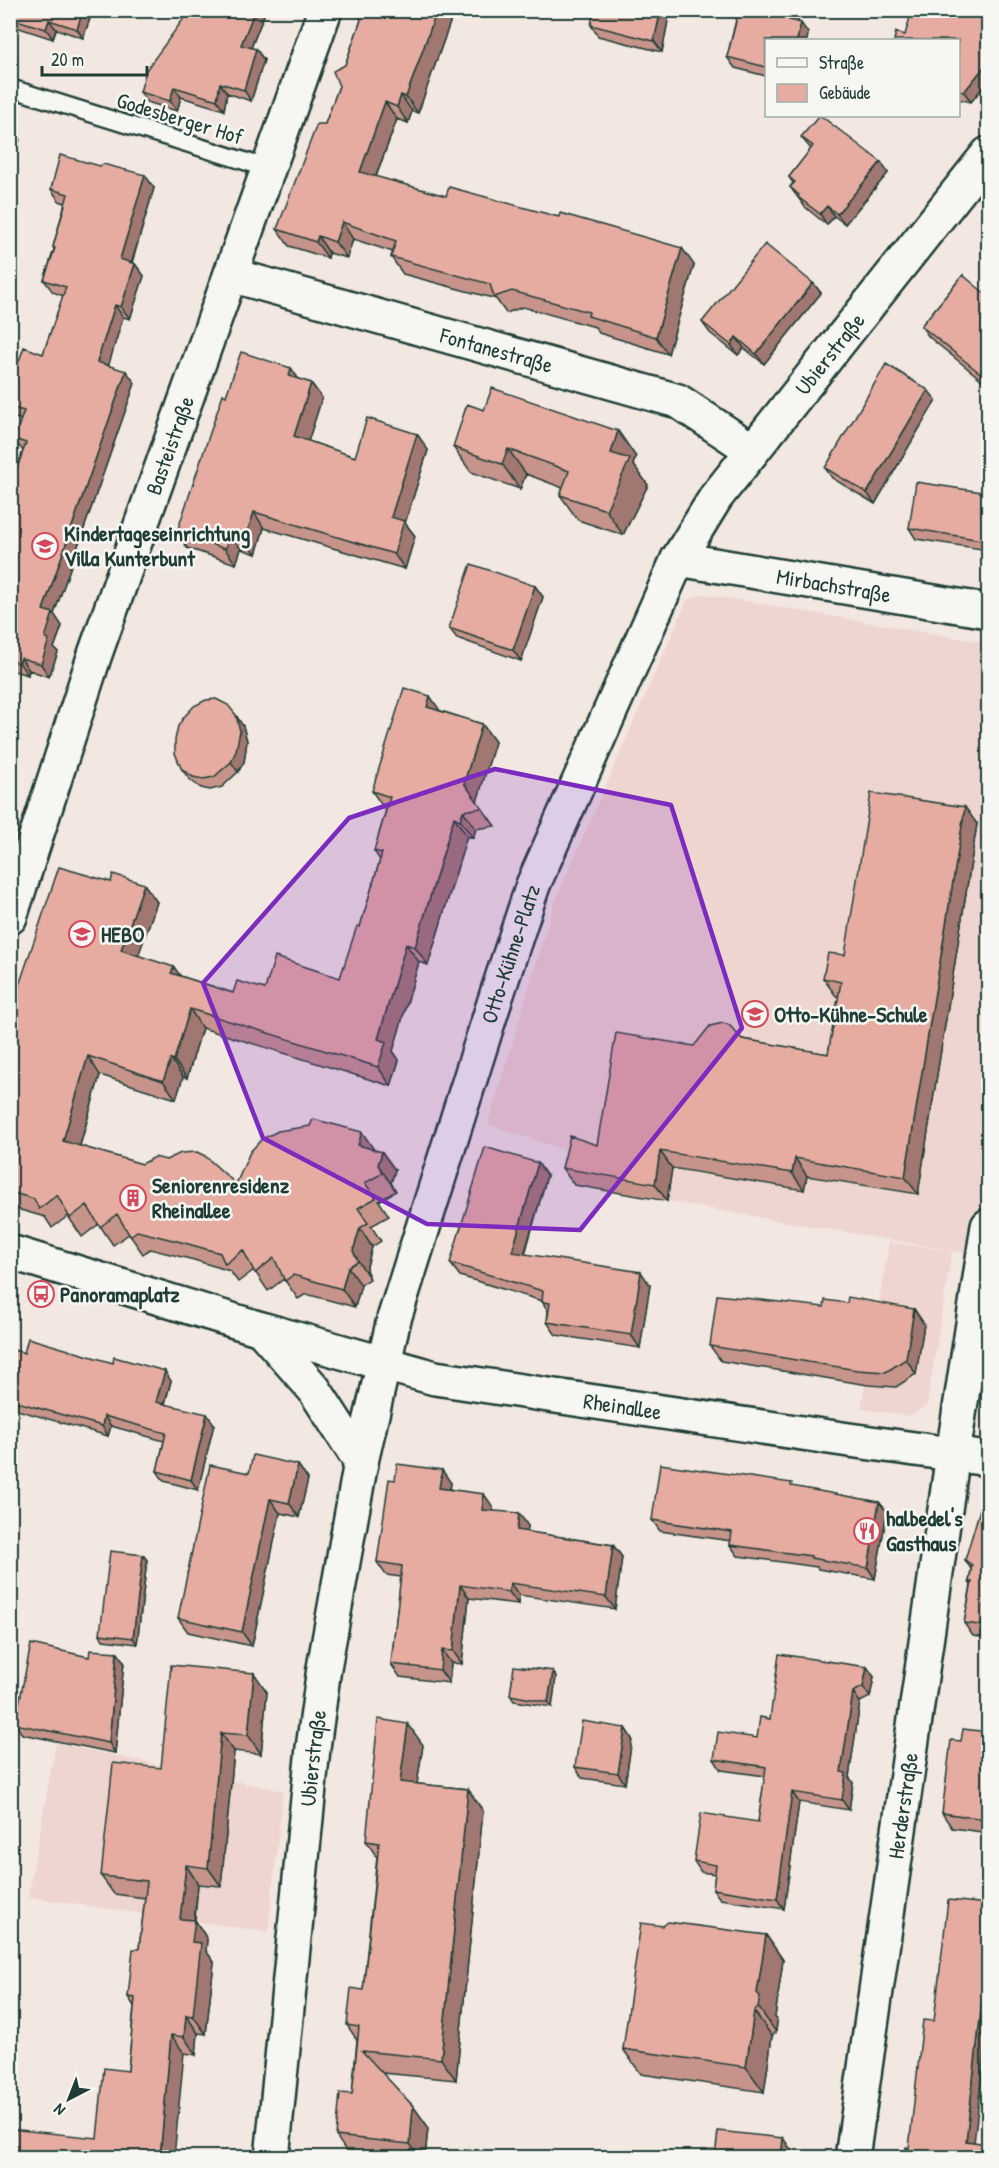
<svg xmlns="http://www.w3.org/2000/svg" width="999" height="2168" viewBox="0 0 999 2168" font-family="'Patrick Hand',sans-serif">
<rect width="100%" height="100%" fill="#f3e7e2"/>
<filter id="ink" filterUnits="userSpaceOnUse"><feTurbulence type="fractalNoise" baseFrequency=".0167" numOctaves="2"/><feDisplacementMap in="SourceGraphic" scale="12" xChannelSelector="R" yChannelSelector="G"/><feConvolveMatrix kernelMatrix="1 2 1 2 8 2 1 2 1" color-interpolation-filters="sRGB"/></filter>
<g filter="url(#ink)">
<path fill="#efd5cf" d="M703 594 988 643V1257L574 1185 581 1156 488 1124 554 904 687 600Z
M889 1242 952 1251 927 1405 910 1416 861 1409Z
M56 1743 283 1791 268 1932 28 1897Z"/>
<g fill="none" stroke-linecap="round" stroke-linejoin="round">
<defs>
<path id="lane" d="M10 88 267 168"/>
<g id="street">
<path id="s1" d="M231 275 678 401 752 450"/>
<path id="s2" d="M678 559 988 611"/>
<path id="s3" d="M10 917 95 654 325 10"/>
<path id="s4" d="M852 2158 953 1454 988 1226"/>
</g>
<g id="secondary">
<path id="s5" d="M10 1252 261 1329 435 1378 849 1440 988 1459"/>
<path d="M261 1329 314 1389 361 1462"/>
<path id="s6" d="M272 2158 313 1748 324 1668 361 1462 394 1319 496 997 533 885 678 559 716 497 988 154"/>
</g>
</defs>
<use href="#lane" stroke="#1f3d34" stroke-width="21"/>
<use href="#street" stroke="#1f3d34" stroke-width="38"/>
<use href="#secondary" stroke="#1f3d34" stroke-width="38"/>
<use href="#lane" stroke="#f6f6f2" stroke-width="16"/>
<use href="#street" stroke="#f6f6f2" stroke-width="33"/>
<use href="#secondary" stroke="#f6f6f2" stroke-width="33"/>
</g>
<path fill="#c6948b" stroke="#1f3d34" stroke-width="1.5" d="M10 10H93L83 38 56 29 53 39 10 25Z
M266 10 251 48 256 49 264 60 251 101 227 93 224 110 181 97 177 111 147 102 140 92Z
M357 10H458L457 15 453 14 418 113 412 111 408 123 397 119 376 177 694 265 668 354 599 333 595 327 523 307 506 313 496 299 403 274 391 257 393 252 353 239 347 258 329 253 328 258 289 246 277 229 325 124 339 86 345 65 361 20Z
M670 10 662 52 598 36 591 25Z
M731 10H801L798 22 808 33 807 40H766V76L735 68 727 57 737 16 734 15Z
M988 10V81L971 102 958 99V40L905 35Z
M801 137 888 173 845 224 834 216 827 225 805 207 790 187 793 183 789 177 811 149Z
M154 188 132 263 135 264 144 276 130 319 123 317 108 365 135 383 54 614 62 626 54 648 58 652 49 677 29 670 28 675 10 670V488L23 451 14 439 21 420 13 417 10 414V386L43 354 63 296 53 292 44 280 54 249 53 247 65 203 59 201 51 189Z
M963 275 987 384 929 337 921 326Z
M813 283 821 293 764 364 744 348 738 355 710 333 702 322Z
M291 368 298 379 311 383 322 398 308 441 355 457 417 434 428 450 405 523 415 536 405 569 264 528 256 554 241 549 236 564 187 548 177 532Z
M936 400 875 504 832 478 825 468Z
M484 410 618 431 636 457 633 464 648 485 623 535 578 520 560 495 563 488 526 474 520 489 471 472 453 447Z
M988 493V550L916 539 909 528Z
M535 586 543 597 521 661 457 638 449 628Z
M441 711 482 724 495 742 477 801 495 826 476 829 473 838 467 836 428 965 419 962 393 1051 399 1060 391 1086 202 1028 187 1078 183 1077 176 1099 100 1075 80 1146 142 1164 236 1184 374 1150 382 1152 395 1170 391 1183 396 1191 379 1201 389 1216 371 1226 381 1241 372 1247 366 1270 370 1279 361 1285 355 1307 306 1294 298 1299 284 1279 268 1291 254 1270 238 1282 230 1271 194 1260 150 1249 143 1254 129 1234 113 1245 99 1224 82 1237 68 1216 52 1228 45 1217 17 1209 10 1200V1012L111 882 144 884 157 902 138 955 180 976 233 993 340 978 360 927 380 860 374 851 386 810H385L372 791Z
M243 726 247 741 244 762 238 772 222 787 210 790 201 788 189 779 181 768Z
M977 824 918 1194 807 1176 804 1190 672 1168 667 1201 574 1185 562 1168 597 1145 694 1046 742 1039 828 1054 839 996H836L823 978 845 955Z
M547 1176 525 1254 650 1285 640 1348 556 1335 547 1322 548 1311 542 1301 460 1276 450 1263Z
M847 1303 914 1309 924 1324 916 1374 896 1387 868 1385 721 1361 710 1346 824 1307Z
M10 1349 24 1353 171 1381 165 1404 214 1424 198 1490 164 1481 157 1471 164 1441 111 1426 108 1436 10 1408Z
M298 1465 308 1479 299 1517 280 1513 252 1646 188 1632 178 1618 249 1473Z
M395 1480 451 1483 450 1489 493 1507V1511L528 1526 527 1532 613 1545 622 1557 615 1609 519 1595 518 1604 469 1598 462 1664 451 1663 449 1683 400 1677 391 1664 401 1577 386 1575 377 1562Z
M795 1487 879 1502 887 1512 875 1579 818 1569 817 1567 738 1556 730 1545 731 1541 660 1531 652 1520Z
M988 1510V1638L973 1636 964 1623 971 1585 969 1582 971 1569 965 1560Z
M143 1555 147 1560 137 1644 103 1640 100 1634Z
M117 1652 124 1662 115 1753 22 1734 15 1724 89 1657Z
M867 1667 874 1677 870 1697 860 1702 849 1777 853 1783 849 1810 799 1802 784 1909 720 1899 713 1889 715 1874 701 1872 694 1861 758 1822 765 1776 721 1770 714 1759 757 1738 770 1719Z
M553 1671 556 1677 552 1707 514 1701 510 1695Z
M267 1692 261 1754 234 1751 221 1886 198 1884 195 1920 207 1939 206 1951 214 1962 206 2034 198 2033 196 2055 184 2053 97 2138 128 2071 134 2006 128 1997 139 1949 145 1898 114 1894 101 1876 161 1768Z
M625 1728 632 1739 625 1784 582 1778 575 1767Z
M988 1732V1842L982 1832 952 1828 942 1813 961 1741Z
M423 1745 417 1784 468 1789 483 1811 456 2080 382 2073 413 2106 428 2127 425 2157H350L336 2136 352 2094 357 2040 347 2025 363 1990 377 1857 366 1841Z
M663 1926 766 1935 783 1960 775 2017 777 2021 776 2032 772 2036 764 2092 641 2074 623 2049Z"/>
<path fill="#a17871" stroke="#1f3d34" stroke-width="1.5" d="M83 10H93L83 38 77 29Z
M255 10H266L248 55 241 45Z
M437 10H450L453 14 418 113 406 97Z
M454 10H458L457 15Z
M661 10H670L662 52 654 41Z
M791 10H801L796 30 789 20Z
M49 20 56 29 53 39 46 29Z
M801 23 808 33 807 40H797Z
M256 49 264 60 251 101 244 90Z
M988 62V81L971 102 964 92Z
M220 83 227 93 224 110 217 100Z
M174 87 181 97 177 111 170 101Z
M401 95 412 111 408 123 397 107Z
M385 102 397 119 371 189 360 172Z
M14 131 20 139 12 166 10 164V142Z
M881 162 888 173 845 224 837 214Z
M145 175 154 188 129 271 120 259Z
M827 206 834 216 827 225 820 214Z
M342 222 353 239 347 258 335 242Z
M318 236 329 253 328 258 316 242Z
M682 248 694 265 668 354 656 337Z
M135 264 144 276 130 319 121 307Z
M813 283 821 293 764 364 756 354Z
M115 305 123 317 106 374 97 362Z
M736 337 744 348 738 355 731 345Z
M988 362V382L987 384 980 373Z
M291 368 302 384 289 376Z
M126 371 135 383 54 614 62 626 54 648 58 652 49 677 41 664 45 638 43 610Z
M311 383 322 398 305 451 294 436Z
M928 390 936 400 875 504 867 493Z
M618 431 636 457 633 464 648 485 623 535 606 510 611 453Z
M417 434 428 450 405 523 415 536 405 569 394 554 391 517Z
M508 449 526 474 520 489 502 464Z
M254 512 264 528 256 554 245 539Z
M230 534 241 549 236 564 225 549Z
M535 586 543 597 521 661 513 650Z
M21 658 29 670 28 675 19 663Z
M430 696 443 715 427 707Z
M236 715 243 726 247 741 244 762 238 772 231 762Z
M482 724 495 742 477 802 464 783Z
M965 807 977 824 918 1194 905 1177Z
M463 811 476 829 473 838 460 820Z
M454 817 467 836 428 965 415 947Z
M144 884 157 902 134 968 121 950Z
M406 944 419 962 393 1051 399 1060 391 1086 378 1067V1039Z
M174 967 187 985 171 973Z
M190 1009 202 1028 187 1078 174 1060Z
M88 1056 100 1075 76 1159 63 1141Z
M171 1059 183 1077 176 1099 163 1081Z
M362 1132 375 1151 358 1145Z
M660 1151 672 1168 667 1201 655 1184Z
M382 1152 395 1170 391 1183 396 1191 378 1165Z
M795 1158 807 1176 804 1190 792 1173Z
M538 1163 547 1176 521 1265 512 1252Z
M360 1228 372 1247 366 1270 370 1279 358 1261 353 1251Z
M348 1267 361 1285 355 1307 342 1289Z
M641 1272 650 1285 640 1348 631 1335Z
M914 1309 924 1324 916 1374 906 1359Z
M165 1371 171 1381 162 1412 156 1402Z
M207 1414 214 1424 198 1490 191 1480Z
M104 1416 111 1426 108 1436 102 1426Z
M298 1465 308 1479 299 1517 289 1503Z
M442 1470 451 1483 448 1500 439 1488Z
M484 1494 493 1507 491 1522 482 1510Z
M270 1499 280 1513 252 1646 242 1632Z
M879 1502 887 1512 875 1579 868 1568Z
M519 1513 528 1526 526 1543 517 1530Z
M613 1545 622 1557 615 1609 606 1597Z
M143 1555 147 1560 137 1644 133 1638Z
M510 1583 519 1595 518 1604 509 1592Z
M460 1585 469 1598 462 1664 453 1651Z
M442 1650 451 1663 449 1683 440 1670Z
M117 1652 124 1662 115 1753 109 1743Z
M867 1667 874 1677 870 1697 863 1687Z
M553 1671 556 1677 552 1707 548 1702Z
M254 1673 267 1692 261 1754 248 1735Z
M853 1692 860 1702 849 1777 853 1783 849 1810 842 1800 841 1772Z
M408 1724 423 1745 414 1803 400 1782Z
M625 1728 632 1739 625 1784 618 1773Z
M221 1733 234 1751 221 1886 208 1868Z
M468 1789 483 1811 456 2080 441 2059Z
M792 1792 799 1802 784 1909 777 1899Z
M186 1865 198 1884 193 1932 195 1920 207 1939 206 1951 214 1962 206 2034 193 2016 192 1942 180 1919Z
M766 1935 783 1960 775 2017 777 2021 776 2032 758 2007 757 1993Z
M985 1975 988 1980V2020L973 2152 966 2141Z
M10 1986 14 1991 10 2016Z
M754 2011 772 2036 764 2092 746 2067Z
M186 2015 198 2033 196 2055 184 2037Z
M171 2035 184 2053 174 2157H160Z
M413 2106 428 2127 425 2157H419L410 2144Z
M783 2138 792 2151V2157H781Z"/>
<path fill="#e6aca2" stroke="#1f3d34" stroke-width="1.5" d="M10 10H83L77 29 49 20 46 29 10 18Z
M190 10H255L241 45 256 49 244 90 220 83 217 100 174 87 170 101 140 92 146 70Z
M357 10H437L406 97 401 95 397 107 385 102 360 172 446 196 449 187 559 217 560 213 682 248 656 337 588 316 589 312 512 291 494 297 490 284 391 257 396 241 342 222 335 242 318 236 316 242 277 229 317 124H325L339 86 333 71 345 65 361 20Z
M594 10H661L654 41 591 25Z
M739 10H791L789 20 801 23 797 40H766V67L727 57Z
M912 10H988V62L964 92 958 90V40H894L896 32 905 35Z
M819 116H821L881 162 837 214 827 206 820 214 798 197 799 195 790 187 795 182 789 177 813 146 801 137Z
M10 130 14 131 10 142Z
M60 155 100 166 103 164 145 175 120 259 135 264 121 307 115 305 97 362 126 371 43 610 53 613 45 638 49 640 41 664 21 658 19 663 10 660V488L26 443 14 439 24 411 10 407V386L24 347 43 354 66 287 44 280 55 248 53 247 68 194 51 189Z
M765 244 813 283 756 354 736 337 731 345 702 322Z
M963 275 988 296V362L980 373 921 326Z
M241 352 291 368 289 376 311 383 294 436 355 457 367 418 417 434 391 517 404 521 394 554 254 512 245 539 230 534 225 549 177 532 223 394 226 396Z
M886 364 928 390 867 493 825 468Z
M492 388 618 431 611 453 630 459 606 510 560 495 569 471 508 449 502 464 453 447 467 404 484 410Z
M916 482 988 493V541L909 528Z
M471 564 535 586 513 650 449 628Z
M404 688 430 696 427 707 482 724 464 783 482 808 463 811 460 820 454 817 415 947 406 944 378 1039 386 1042 378 1067 190 1009 174 1060 171 1059 163 1081 88 1056 63 1141 142 1164 155 1157 166 1160 181 1153 197 1152 205 1156 236 1184 250 1152 262 1139 278 1131 310 1126 313 1119 362 1132 358 1145 382 1152 378 1165 383 1173 365 1183 376 1198 358 1208 368 1223 360 1228 353 1251 358 1261 348 1267 342 1289 293 1275 285 1281 274 1258 255 1273 243 1250 225 1264 220 1253 181 1242 137 1231 130 1236 117 1214 100 1227 87 1205 70 1218 57 1195 39 1209 34 1199 10 1192V1012L59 867 111 882 113 874 144 884 121 950 174 967 171 973 233 993 237 981 265 989 275 957 340 978 357 926 360 927 382 853 374 851 390 797 372 791Z
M216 699 228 705 236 715 240 731 236 751 231 762 214 777 203 779 193 777 181 768 175 753V740L178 726 184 717 194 706 206 700Z
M871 793 965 807 905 1177 795 1158 792 1173 660 1151 655 1184 562 1168 570 1136 597 1145 616 1033 694 1046 710 1026 723 1023 729 1025 742 1039 828 1054 841 982 823 978 828 953 845 955Z
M485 1147 538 1163 512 1252 641 1272 631 1335 547 1322 550 1303 542 1302 543 1291 450 1263Z
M717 1295 824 1307 825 1300 847 1303 848 1297 914 1309 906 1359 886 1372 857 1370 710 1346Z
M28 1338 113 1363 114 1357 165 1371 156 1402 207 1414 191 1480 157 1471 166 1433 104 1416 102 1426 10 1400V1349L24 1353Z
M253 1455 298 1465 289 1503 270 1499 242 1632 178 1618 210 1465 249 1473Z
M397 1464 442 1470 439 1488 484 1494 482 1510 519 1513 517 1530 613 1545 606 1597 510 1583 509 1592 460 1585 453 1651 442 1650 440 1670 391 1664 402 1566 377 1562 389 1479 395 1480Z
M660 1464 792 1483 791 1486 879 1502 868 1568 811 1558V1556L730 1545 732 1532 652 1520Z
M980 1509 988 1510V1626L964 1623 972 1582H969L972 1565 965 1560Z
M110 1551 143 1555 133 1638 100 1634Z
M31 1644 89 1657 90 1650 117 1652 109 1743 15 1724Z
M779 1654 867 1667 863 1687 853 1692 841 1772 846 1773 842 1800 792 1792 777 1899 713 1889 716 1865 694 1861 701 1813 758 1822 766 1767 714 1759 718 1732 757 1738 760 1717 770 1719Z
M171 1665 254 1673 248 1735 221 1733 208 1868 186 1865 180 1919 195 1920 192 1942 201 1943 193 2016 186 2015 184 2037 171 2035 160 2157H10V2129L97 2138 104 2068 128 2071 135 1998 128 1997 133 1949H139L147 1881 101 1876 113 1763 161 1768Z
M514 1666 553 1671 548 1702 510 1695Z
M378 1719 408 1724 400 1782 468 1789 441 2059 362 2051 413 2106 410 2144 336 2136 340 2093 352 2094 359 2027 347 2025 351 1988 363 1990 369 1937 379 1843 366 1841Z
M582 1721 625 1728 618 1773 575 1767Z
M963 1729 988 1732V1834L982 1833 984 1819 942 1813 951 1740 961 1741Z
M948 1900 988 1904V1975H985L966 2141 988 2144V2157H905L906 2147 909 2148 923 2020 934 2021Z
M668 1922 766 1935 757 1993 760 1996 758 2007 754 2011 746 2067 623 2049 641 1923 663 1926Z
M718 2131 783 2138 781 2157H715Z"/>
</g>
<path fill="#7b2cbf" fill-opacity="0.2" stroke="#7b2cbf" stroke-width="4.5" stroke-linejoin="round" d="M495 769 671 805 742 1028 580 1230 427 1224 263 1138 203 983 349 818Z"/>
<defs>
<symbol id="school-ring" viewBox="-11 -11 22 22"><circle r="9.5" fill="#f6f6f2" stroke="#d1495b" stroke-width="1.5"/><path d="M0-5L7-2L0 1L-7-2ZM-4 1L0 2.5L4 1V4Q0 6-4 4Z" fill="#d1495b"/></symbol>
<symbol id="building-ring" viewBox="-11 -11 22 22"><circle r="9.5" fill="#f6f6f2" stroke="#d1495b" stroke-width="1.5"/><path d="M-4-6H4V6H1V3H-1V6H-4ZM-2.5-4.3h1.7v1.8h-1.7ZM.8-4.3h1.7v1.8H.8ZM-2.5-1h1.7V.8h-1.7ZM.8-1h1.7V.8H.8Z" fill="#d1495b"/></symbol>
<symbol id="bus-ring" viewBox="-11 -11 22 22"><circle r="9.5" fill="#f6f6f2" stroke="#d1495b" stroke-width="1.5"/><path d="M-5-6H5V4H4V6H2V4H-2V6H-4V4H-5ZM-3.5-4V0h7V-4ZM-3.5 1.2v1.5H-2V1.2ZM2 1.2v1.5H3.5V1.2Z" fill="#d1495b"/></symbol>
<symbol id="restaurant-ring" viewBox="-11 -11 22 22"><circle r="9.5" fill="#f6f6f2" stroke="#d1495b" stroke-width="1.5"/><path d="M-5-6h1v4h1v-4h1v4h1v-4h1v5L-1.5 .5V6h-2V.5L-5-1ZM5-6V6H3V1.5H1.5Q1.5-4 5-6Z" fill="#d1495b"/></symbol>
</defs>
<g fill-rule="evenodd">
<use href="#school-ring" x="30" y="531" width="30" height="30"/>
<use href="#school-ring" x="67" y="919" width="30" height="30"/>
<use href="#school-ring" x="740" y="999" width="30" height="30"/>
<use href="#building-ring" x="118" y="1183" width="30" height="30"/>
<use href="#bus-ring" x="26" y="1279" width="30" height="30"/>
<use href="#restaurant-ring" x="852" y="1516" width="30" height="30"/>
</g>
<g text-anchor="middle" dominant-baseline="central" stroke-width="5" stroke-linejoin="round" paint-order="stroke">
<g font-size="22" fill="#1f3d34" stroke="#f6f6f2">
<text transform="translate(180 118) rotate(17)">Godesberger Hof</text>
<text stroke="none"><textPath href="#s1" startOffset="276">Fontanestraße</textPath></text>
<text stroke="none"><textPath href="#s6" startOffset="1917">Ubierstraße</textPath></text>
<text stroke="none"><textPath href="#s3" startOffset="498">Basteistraße</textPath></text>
<text stroke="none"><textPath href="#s2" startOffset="158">Mirbachstraße</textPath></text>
<text stroke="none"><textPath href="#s6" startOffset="1232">Otto-Kühne-Platz</textPath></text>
<text stroke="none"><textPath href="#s5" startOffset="633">Rheinallee</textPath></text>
<text stroke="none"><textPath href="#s6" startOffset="402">Ubierstraße</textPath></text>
<text stroke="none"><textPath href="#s4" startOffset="356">Herderstraße</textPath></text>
</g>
<g font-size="22" font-weight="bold" fill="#1f3d34" stroke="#f6f6f2" text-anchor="start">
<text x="64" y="533">Kindertageseinrichtung<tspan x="64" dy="25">Villa Kunterbunt</tspan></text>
<text x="101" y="934">HEBO</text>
<text x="774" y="1014">Otto-Kühne-Schule</text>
<text x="152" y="1185">Seniorenresidenz<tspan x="152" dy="25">Rheinallee</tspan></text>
<text x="60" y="1294">Panoramaplatz</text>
<text x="886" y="1518">halbedel's<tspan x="886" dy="25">Gasthaus</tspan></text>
</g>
</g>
<rect width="999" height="2168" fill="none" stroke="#f6f6f2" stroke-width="36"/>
<rect x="18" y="18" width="963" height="2132" fill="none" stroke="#1f3d34" stroke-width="2" filter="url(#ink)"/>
<rect x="765" y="39" width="195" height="78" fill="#f6f6f2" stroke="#a0aca6" stroke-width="1.5"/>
<rect x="777" y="58" width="30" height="9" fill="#f6f6f2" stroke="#a0aca6" stroke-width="1.5"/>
<text x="819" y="69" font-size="18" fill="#1f3d34">Straße</text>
<rect x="777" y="84" width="30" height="18" fill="#e6aca2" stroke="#a0aca6" stroke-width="1.5"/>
<text x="819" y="99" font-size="18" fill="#1f3d34">Gebäude</text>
<g transform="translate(69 2099) rotate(222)" stroke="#f6f6f2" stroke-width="4.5" paint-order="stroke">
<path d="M0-4.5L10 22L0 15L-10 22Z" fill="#1f3d34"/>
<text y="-9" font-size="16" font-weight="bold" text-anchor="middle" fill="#1f3d34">N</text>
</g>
<path d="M42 66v9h105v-9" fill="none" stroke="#1f3d34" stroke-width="3"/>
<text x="51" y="66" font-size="18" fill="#1f3d34" stroke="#f6f6f2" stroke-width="4.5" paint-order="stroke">20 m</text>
</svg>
